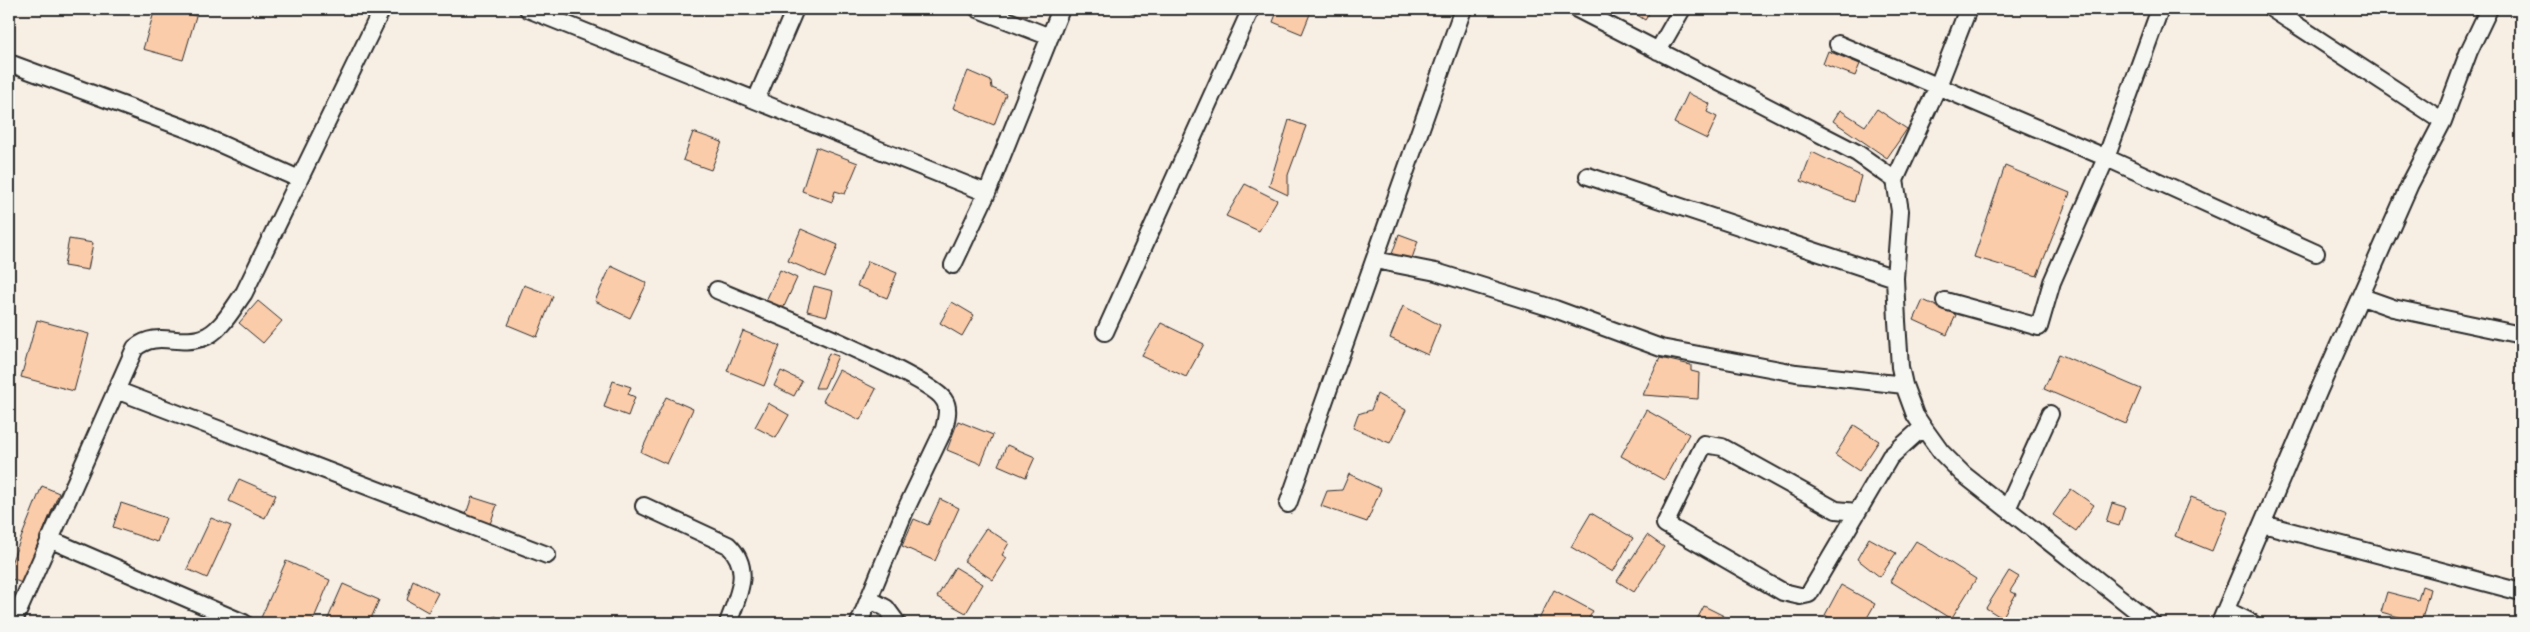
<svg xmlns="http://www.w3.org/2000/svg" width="2530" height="632" viewBox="0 0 2530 632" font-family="'Indie Flower',sans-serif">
<rect width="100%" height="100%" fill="#f7eee4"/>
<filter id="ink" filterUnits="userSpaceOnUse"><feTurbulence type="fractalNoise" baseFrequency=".02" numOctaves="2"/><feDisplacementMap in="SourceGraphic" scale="10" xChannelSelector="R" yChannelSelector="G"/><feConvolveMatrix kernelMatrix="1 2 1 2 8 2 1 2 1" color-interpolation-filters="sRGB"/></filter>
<g filter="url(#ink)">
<path fill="#fbccaa" stroke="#2b2b2b" d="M155 9H169L196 16 183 60 143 49Z
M1121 9H1138L1136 14Z
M1278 9H1312L1302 34 1273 22Z
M1628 9H1652L1645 20Z
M1828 51 1860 64 1855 76 1823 64Z
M968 71 991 81 992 88 1006 94 994 125 953 108Z
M1688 93 1710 104 1707 112 1717 117 1707 139 1674 123Z
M1877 109 1907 129 1887 158 1833 121 1840 110 1865 126Z
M1289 120 1306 126 1288 175V195L1269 186Z
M693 132 722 142 711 170 683 160Z
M816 147 858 163 845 194 835 191 832 202 802 191Z
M1812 152 1861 176 1854 202 1801 181Z
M2005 166 2070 193 2037 276 1974 257Z
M1245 184 1277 200 1259 231 1226 216Z
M801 229 838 245 825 277 788 261Z
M1399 234 1418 241 1410 264 1391 257Z
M69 239 93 243 88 270 64 266Z
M868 261 897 273 887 298 857 286Z
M611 266 647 283 630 318 595 301Z
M780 270 797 278 782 311 765 303Z
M524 285 553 296 537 337 508 325Z
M814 286 833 291 827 316 807 311Z
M1923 300 1956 315 1947 335 1914 320Z
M258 301 282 321 263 343 239 323Z
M952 302 974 315 962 336 940 323Z
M1403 306 1440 325 1428 355 1390 338Z
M37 320 89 334 74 391 21 377Z
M1161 323 1204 344 1186 377 1142 356Z
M743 331 780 346 764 386 727 371Z
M829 353 838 356 824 388H815Z
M2059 354 2141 389 2126 424 2044 389Z
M1660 358 1691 365V371L1699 373 1698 399 1643 395Z
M839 370 876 389 860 420 823 401Z
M781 371 802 381 794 396 774 386Z
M613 381 631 387 628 394 635 397 628 416 604 407Z
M1377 394 1406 410 1390 443 1353 428 1358 414 1371 410Z
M666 397 693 409 667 464 641 452Z
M768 403 789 415 776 438 755 427Z
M1646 410 1689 434 1664 480 1621 456Z
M958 421 993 435 981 464 947 450Z
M1854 425 1879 441 1859 471 1835 455Z
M1007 445 1035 457 1026 477 998 465Z
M1349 474 1381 489 1367 522 1321 506 1327 491 1342 490Z
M239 479 276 495 265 518 229 501Z
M42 486 59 493 22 583 9 578V568Z
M2071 489 2094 505 2076 531 2053 515Z
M472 497 497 505 490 524 465 517Z
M2191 497 2228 511 2212 551 2175 536Z
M940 499 959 508 935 561 902 546 914 519 928 525Z
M121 503 166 518 157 542 113 527Z
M2112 503 2125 507 2119 526 2106 522Z
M1591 513 1633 538 1613 572 1571 547Z
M211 518 231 526 207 578 187 569Z
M986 528 1009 543 1002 555 1007 558 993 580 964 561Z
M1647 535 1664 547 1634 592 1617 581Z
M1869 538 1896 553 1880 577 1857 559Z
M1916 541 1976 579 1951 619 1890 581Z
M286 561 330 580 312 623H267L260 620Z
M955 567 983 584 966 613 937 597Z
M2009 571 2019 577 2010 591 2016 594 2002 618 1986 608Z
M413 580 438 593 428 612 407 600Z
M343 584 379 600 369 623H326Z
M1841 585 1875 604 1864 623H1839L1825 615Z
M2422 586 2430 589 2421 623 2381 612 2387 592 2418 600Z
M1554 590 1593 611 1586 623H1537Z
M1704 606 1724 616 1720 623H1695Z
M495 616 510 623H490Z"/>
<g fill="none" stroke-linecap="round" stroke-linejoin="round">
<defs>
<path id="street" d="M528 9 987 193
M978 9 1050 37
M1577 9 1857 153 1895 180 1900 211 1895 278 1897 321 1900 367 1904 385 1915 415 1923 427 1941 452 1963 474 2152 623
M2272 9 2443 121
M1838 44 2100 155 2316 253
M1658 51 1682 9
M9 63 187 129 299 179
M756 100 795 9
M1588 176 1895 278
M1895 180 1938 86 1968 9
M1375 260 1436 272 1555 309 1661 348 1796 373 1904 385
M953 265 987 193 1061 9
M717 290C753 305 931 377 944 400 950 408 946 420 944 429L904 513 859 623
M2362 297 2393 308 2521 335
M1945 301 2039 327 2052 282 2106 158 2160 9
M1105 332 1251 9
M116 390 547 555
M1288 504 1463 9
M644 506 728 545C753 569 738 595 728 623
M2007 509 2050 414
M1857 512 1836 510 1722 447 1704 444 1665 524 1783 592 1800 596 1809 594 1890 457 1923 427
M2263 524 2521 592
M49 539 244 623
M869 599 886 608 897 623
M2226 610 2252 623
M13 623 135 348C157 330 177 346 202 338 220 333 233 308 244 293L382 9
M2220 623 2319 390 2410 184 2443 121 2469 51 2489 9"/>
</defs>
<use href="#street" stroke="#2b2b2b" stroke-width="20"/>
<use href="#street" stroke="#f6f6f2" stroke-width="16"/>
</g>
</g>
<rect width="2530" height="632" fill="none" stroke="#f6f6f2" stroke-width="30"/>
<rect x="15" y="15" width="2500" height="602" fill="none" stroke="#2b2b2b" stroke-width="2" filter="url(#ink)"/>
</svg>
